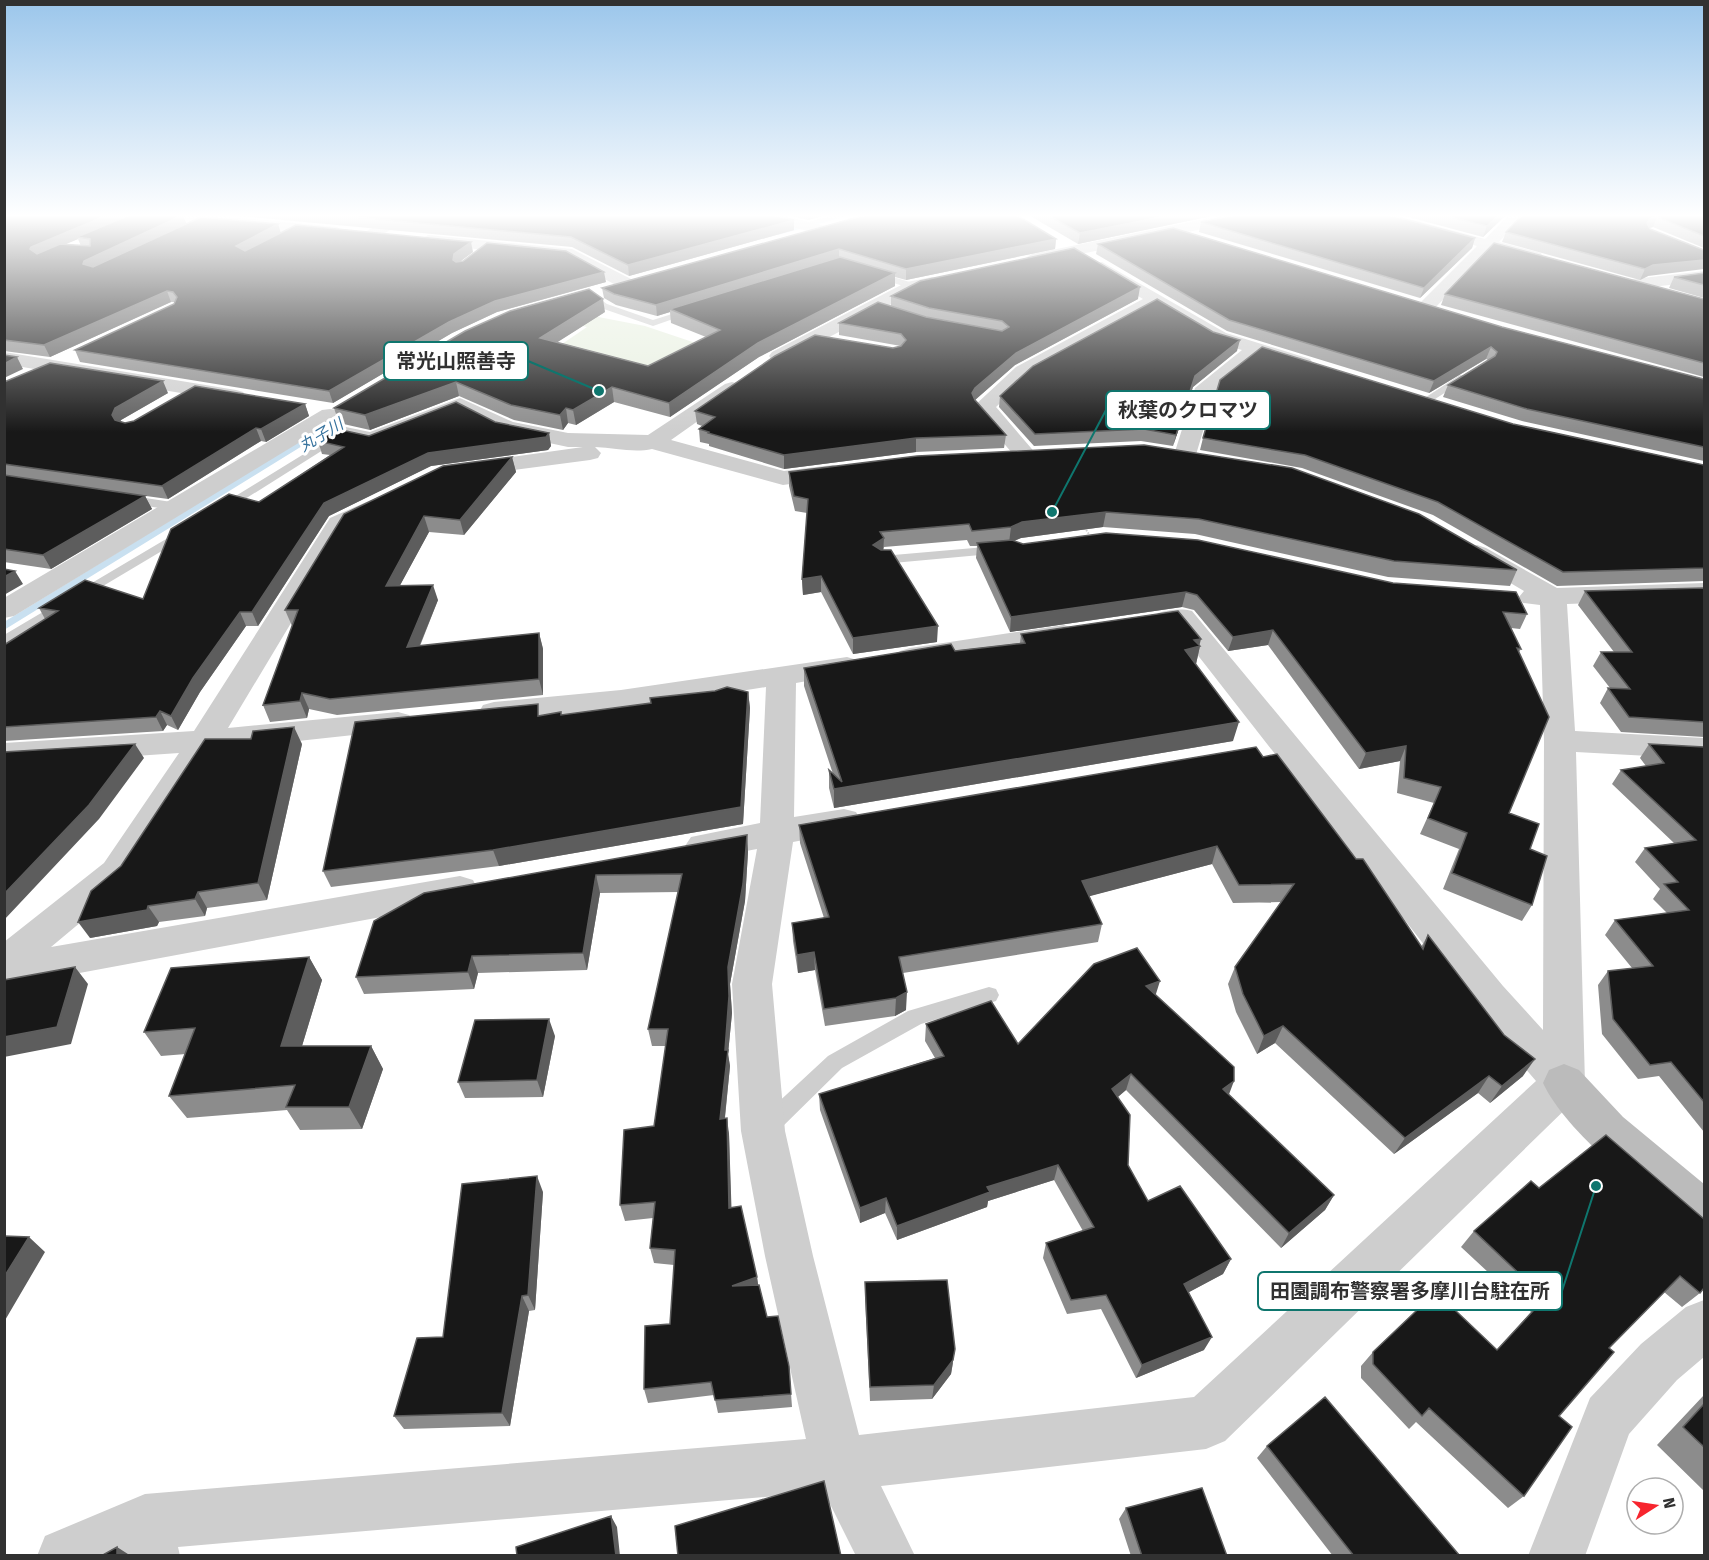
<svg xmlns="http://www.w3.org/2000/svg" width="1709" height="1560" viewBox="0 0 1709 1560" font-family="'Fira Sans','Noto Sans JP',sans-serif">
<rect width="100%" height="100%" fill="#fff"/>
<path fill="#e7efdf" d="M583 314 645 326 746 360 708 374 543 357 587 327 570 323Z"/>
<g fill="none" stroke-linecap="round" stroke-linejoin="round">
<path fill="#c9e0f0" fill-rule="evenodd" d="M847 214H855L778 235 775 233Z
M347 412 354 414 4 630V622Z"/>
<path stroke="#cecece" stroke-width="2" stroke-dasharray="1.5 1.5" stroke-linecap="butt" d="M1083 525 1092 539"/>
<path fill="#cecece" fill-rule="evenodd" d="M837 214H849L802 227 798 225Z
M874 271 916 284 917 286 913 289 871 276 870 274Z
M590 292 607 304 653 320 691 308 696 311 653 326 601 308 586 295Z
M1460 375 1469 377 1429 403 1425 404 1420 401Z
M338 433 342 434V438L226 511H218L216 508Z
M126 495 178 503 184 507 178 511 122 502 120 499Z
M183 529 189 533 187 536 4 645V635Z
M997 546 1003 550 1002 553 882 564 875 560 882 556Z
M989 987 996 989 999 995 996 1001 921 1024 842 1068 776 1133 768 1136 760 1133 757 1126 760 1119 828 1056 908 1011Z"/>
<path fill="#cecece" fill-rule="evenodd" d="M143 214H196L337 227 345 232 337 237 151 219Z
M397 214H416L377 238H365L363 235 365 232Z
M749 214H775L829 227 831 230 823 235 752 217Z
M1230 214H1259L1251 219 1032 264 1024 259 1032 254Z
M1366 214H1390L1485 239 1510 214H1525L1499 242 1541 253 1543 257 1535 262 1491 250 1431 312H1419L1416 308 1419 304 1477 246 1368 217Z
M428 235 572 249 635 281 638 285 635 289H623L568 259 422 243 420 240Z
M1102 262 1226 333 1310 359 1313 363 1310 367 1303 369 1259 356 1215 391 1195 458 1192 463 1184 465 1176 463 1173 458 1195 388 1242 350 1212 341 1155 307 1030 375 996 407 1037 455 1034 460 1026 462 1018 460 973 407 1016 367 1143 299 1096 271 1094 267 1096 263Z
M1704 271V281L1634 289 1628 288 1625 284 1628 280 1634 279Z
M932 277 938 278 941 282 938 286 918 290 786 360H772L769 356 772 352 907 282Z
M4 352 236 390 243 392 246 396 243 400 236 402 4 364Z
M732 382 739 384 742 388 739 392 671 440 784 471 833 465 841 467 845 472 841 477 783 485 652 449C634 453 615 448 595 447L601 453 598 458 590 460 469 476 461 474 457 469 461 464 583 447H568L498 432 459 412 372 446 315 433 14 616 4 618V598L322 410 330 409 338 410 341 415 331 424 370 432 460 398 513 422 568 433 648 435 725 384Z
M380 496 389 498 392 503 389 508 348 528 228 728 398 712 409 715 414 722 409 729 214 750 130 881 51 947 460 876 473 880 478 890 473 900 4 987V942L104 863 179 753 4 765V743L194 731 330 518Z
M1477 545 1486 548 1557 588 1704 583V599L1567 604 1575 731 1704 738V759L1576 752 1585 1083 1579 1096 1225 1441 1206 1449 881 1486 915 1556H856L824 1492 178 1547 180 1556H37L45 1536 145 1494 806 1439 765 1256 741 1131 732 984 757 849 703 859 691 855 685 846 691 837 760 823 766 687 621 710 494 722 483 719 479 712 483 705 494 702 621 690 847 657 857 660 862 666 857 672 796 683 794 817 844 809 856 812 861 821 856 830 793 842 772 984 785 1131 813 1256 859 1435 1194 1397 1536 1081 1475 1010 1175 626 1158 625 1154 619 1158 613C1170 610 1180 608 1192 611L1503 986 1543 1030 1544 741 1540 605 1523 603 1519 597 1524 591 1468 558 1464 553 1468 548Z
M1064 625 1074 628 1078 634 1074 640 910 666 900 663 895 657 900 651 910 648Z
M1704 1300V1357L1677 1380 1629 1434 1585 1556H1528L1590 1398 1641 1344 1686 1307Z"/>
<path fill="#bbb" fill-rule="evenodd" d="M1564 1064 1579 1070 1623 1117 1704 1184V1235L1688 1229C1644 1191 1567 1134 1543 1083L1549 1070Z"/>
</g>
<path fill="#8c8c8c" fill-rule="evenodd" d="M4 214 186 223 278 224 281 233 473 252 460 261 606 282 497 312 452 333 333 403 80 362 75 350 174 304V302H171L50 357 4 351ZM78 239 81 246 65 244Z
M218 214H768L794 230 629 276 572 247Z
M783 214H830L808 220Z
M869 214 1056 239 1055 249 906 280 895 277V286L759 357 670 417 614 402 576 425 568 423 563 430 514 420 459 396 370 430 339 423 334 408 605 312 557 342 648 366 706 337 671 323 670 312 657 316 616 305 604 298 602 288Z
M1027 214H1221L1078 244Z
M1397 214H1507L1483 237Z
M1523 214H1704V248L1653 227 1649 228 1648 276 1640 280 1502 242 1506 232Z
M1201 222 1475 238 1472 248 1420 298 1199 232Z
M1098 244 1502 327 1704 379V461L1522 421 1443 397 1448 385 1488 360 1486 359 1429 393 1227 331 1096 254Z
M1704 273V298L1669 288 1674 277Z
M1445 294 1704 299V377L1441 305Z
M891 296 1138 299 1015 365 975 400 1006 435 1004 448 916 452 784 469 709 446V444L700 442 699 429 702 426 697 424 695 411 901 346 839 335V323L891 306Z
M1237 351 1193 387 1173 446 1141 441 1034 446 999 407 1000 396Z
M4 382 168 393 121 420 120 421 125 423 305 404 309 416 266 442 261 441 168 499 124 493 145 496 152 509 51 569 4 562Z
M495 422 549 433 551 446 548 450 431 466 329 516 258 626H246L200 692 178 730 167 725 163 731 4 741V645L45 619 39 608 143 599 259 502 330 455 322 454 318 441Z
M1513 424 1704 465V581L1557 586 1433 515 1302 468 1200 450 1203 438Z
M917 456 1517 570 1510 586 1388 577 1195 534 1103 527 1021 538 1014 541 1023 544 1527 614 1520 629 1511 628 1521 649 1519 652 1509 813 1530 849 1532 905 1522 921 1443 889 1459 849 1420 834 1434 803 1397 793 1400 761 1359 769 1268 645 1228 651 1194 610 1182 607 1010 632 976 558 977 546H970L967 540 884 547 883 550 937 642 853 654 821 592 803 595 802 579 807 513 795 511 789 486V472Z
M512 457 516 472 464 535 429 532 400 585 438 600 420 646 539 633 543 649V695L337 715 309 709 307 718 270 722 263 705 292 626 285 610Z
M1704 588V737L1621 732 1600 703 1608 688H1610L1593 666 1601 652H1614L1578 605 1585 591Z
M1021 634 1199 645 1200 646 1196 664 1233 741 834 808 829 788V770L833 774 804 686V668L1020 643Z
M748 692 750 708 743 824 499 866 331 887 323 871 541 715H562Z
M302 744 267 900 207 908 205 916 159 922 157 926 90 938Z
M1649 744 1704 747V1132L1659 1076 1638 1079 1602 1034 1598 985 1608 971 1632 968 1605 935 1615 920 1667 913 1653 899 1660 889 1635 862 1645 848 1674 843 1612 784 1621 770 1646 766 1640 758Z
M1263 757 1421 947 1428 935 1523 1076 1490 1103 1478 1093 1394 1154 1275 1043 1257 1054 1236 1012 1228 984 1235 967 1281 902 1233 903 1212 864 1089 896 1102 924 1098 942 903 973 906 1010 895 1016 825 1026 815 970 798 973 793 941 792 923 824 918 800 843 799 825Z
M747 835 748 852 745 901 730 984 732 1013 728 1054 730 1066 725 1118 729 1134 731 1207 757 1277 758 1285 767 1317 789 1366 792 1407 718 1413 714 1395 648 1403 644 1389 670 1324 674 1265 654 1263 650 1248 653 1218 625 1221 620 1205 654 1126 666 1046H652L648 1029 679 892 600 893 587 970 478 973 474 989 364 994 356 977 374 921Z
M309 957 322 980 302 1046H371L383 1069 362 1129 300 1130 287 1110 187 1118 169 1096 186 1054 161 1056 144 1032Z
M1156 995 1229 1095 1334 1195 1325 1210 1281 1248 1126 1090 1118 1097 1128 1165 1148 1201 1231 1259 1223 1274 1189 1292 1204 1350 1136 1378 1101 1309 1067 1314 1043 1258 1046 1243 1083 1231 1054 1180 988 1201 987 1207 897 1240 885 1213 860 1223 820 1110 819 1094 935 1058 925 1041 926 1024 1018 1044Z
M555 1036 543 1097 465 1098 458 1082Z
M1606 1135 1700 1293 1682 1307 1664 1292 1609 1348 1559 1416 1524 1496 1508 1508 1416 1422 1409 1429 1361 1378V1366L1373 1352 1497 1350 1531 1312 1461 1247 1474 1231 1539 1188Z
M543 1192 535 1310 529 1311 510 1426 404 1429 394 1416 443 1337Z
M865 1282 953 1363 951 1374 932 1399 870 1401 865 1297Z
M1704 1395V1491L1657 1445Z
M1267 1446 1460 1556H1333L1257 1458Z
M1126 1508 1227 1556H1131L1119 1519Z"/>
<path fill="#5d5d5d" d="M110 214H137L77 237 78 239 36 257 30 249 31 247Z
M808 214H830L808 220Z
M1176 214H1221L1078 244 1080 233Z
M1500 214H1507L1483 237 1487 226Z
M183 215 187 225 89 272 83 264 84 261Z
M1657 217 1653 227 1645 229 1647 223 1650 219Z
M794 220V230L629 276 628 265Z
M278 224 281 234 240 256 236 246Z
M1475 238 1472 248 1420 298 1424 288Z
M1056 239 1055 249 906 280V269Z
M471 242 473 252 457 264 453 260 454 254Z
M839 249V259L670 309V312L657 316 656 305Z
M1704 260V269L1648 276 1640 280 1645 269 1653 265Z
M604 272 606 282 497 312 452 333 333 403 329 391 449 322 495 301Z
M895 273V286L759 357 670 417 669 403 758 343Z
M1140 287 1138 299 1015 365 975 400 972 393 975 388 1016 353Z
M167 291 171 302 50 357 44 345Z
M603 299 605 312 542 352 540 338Z
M1240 340 1237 351 1193 387 1173 446 1176 435 1195 376Z
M1491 347 1486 359 1429 393 1434 381Z
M17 357 23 369 4 378V364Z
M163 381 168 393 121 420 118 427 112 415 115 408Z
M456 382 459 396 370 430 365 415Z
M612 387 614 402 576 425 573 410Z
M305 404 309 416 266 442 261 429Z
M566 408 568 423 563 430 560 415Z
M256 428 261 441 168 499 162 486Z
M549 433 551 446 548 450 431 466 329 516 258 626 252 612 324 503 428 453Z
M916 438V452L784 469V455Z
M512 457 516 472 464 535 460 520Z
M145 496 152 509 51 569 43 555Z
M1106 512 1103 527 1021 538 1009 543 1011 527 1022 522Z
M424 516 429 532 391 602 386 586Z
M884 538 883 554 873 545Z
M15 571 23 584 4 595V577Z
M821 576V592L803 595 802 579Z
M433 585 438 600 412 664 407 647Z
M1186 592 1182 607 1010 632 1011 617Z
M240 612 246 626 200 692 178 730 171 716 193 678Z
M938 626 937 642 853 654V638Z
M1273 630 1268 645 1228 651 1233 637Z
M539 633 543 649V695L539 679Z
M1201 639 1199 647 1200 646 1196 664 1185 650 1194 640Z
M748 692 750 708 743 824 499 866 493 850Z
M302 693 309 709 307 718 300 701Z
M160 711 167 725 163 731 156 717Z
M1239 722 1233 741 834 808V789Z
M294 727 302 744 267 900 258 883Z
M135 744 144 758 99 819 4 920V894Z
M1406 746 1400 761 1359 769 1366 753Z
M747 835 748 852 745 901 730 984 732 1013 728 1054 730 1066 723 1135 720 1119 725 1050 728 967Z
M1217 846 1212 864 1079 899 1082 881Z
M596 875 600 893 587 970 583 953Z
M198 892 207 908 205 916 195 899Z
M148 906 159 922 157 926 90 938 78 922Z
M814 952 815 970 798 973 797 955Z
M472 956 478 973 474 989 468 972Z
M309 957 322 980 295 1069 281 1046Z
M75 967 88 984 71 1044 4 1057V1037Z
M1160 981 1155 997 1146 986Z
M907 992 906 1010 895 1016 896 998Z
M549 1019 555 1036 543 1097 537 1080Z
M1283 1026 1275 1043 1257 1054 1264 1036Z
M371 1046 383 1069 362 1129 349 1107Z
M1535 1059 1523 1076 1490 1103 1502 1086Z
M1131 1074 1126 1090 1108 1105 1112 1089Z
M1489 1076 1478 1093 1394 1154 1405 1138Z
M1234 1081 1228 1097 1223 1089Z
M727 1118 729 1134 732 1223 729 1208Z
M1058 1165 1054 1180 988 1201 987 1207 897 1240V1226L987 1187Z
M537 1176 543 1192 535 1310 528 1295Z
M1334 1195 1325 1210 1281 1248 1289 1233Z
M886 1198 885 1213 860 1223V1208Z
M29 1237 45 1252 4 1322V1277Z
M1231 1259 1223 1274 1178 1298 1184 1284Z
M757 1277 759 1291 732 1286Z
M522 1296 529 1311 510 1426 502 1413Z
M1212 1337 1204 1350 1136 1378 1142 1365Z
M955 1349 951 1374 932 1399 934 1385Z
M611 1516 617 1527 620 1556H616Z
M117 1547 131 1556H117Z"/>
<path fill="#181818" stroke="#5d5d5d" stroke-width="1.5" d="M4 214H110L31 247 30 249 37 254 60 244 90 246V239L77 237 132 214H175L183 215 84 261 83 264 93 267 201 217 278 224 236 246 245 251 296 225 471 242 454 254 453 260 456 262 463 261 487 243 566 251 604 272 495 301 449 322 329 391 75 350 174 304 177 297 173 292 167 291 44 345 4 340Z
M321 214H768L794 220 628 265 571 237Z
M869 214H1015L1056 239 906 269 839 249 656 305 614 294 602 288Z
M1045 214H1176L1080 233Z
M1239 214H1386L1475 238 1424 288 1201 222Z
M1437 214H1500L1487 226Z
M1523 214H1704V236L1657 217 1650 219 1647 223 1650 229 1704 250V260L1653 265 1645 269 1506 232Z
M1173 228 1502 327 1704 379V447L1527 409 1448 385 1495 356 1497 352 1491 347 1434 381 1229 320 1098 244Z
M1494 243 1704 299V363L1445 294Z
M1074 248 1140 287 1016 353 975 388 972 393 975 400 1006 435 916 438 784 455 708 433 709 432 699 429 715 417 695 411 775 356 815 335 893 348 901 346 906 340 901 334 839 323 878 302 926 317 1002 331 1009 327 1002 321 929 308 891 296 920 281Z
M840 257 895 273 758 343 669 403 612 387 573 410 566 408 560 415 511 405 456 382 365 415 334 408 465 331 510 311 589 289 603 299 540 338 648 366 720 330 670 309Z
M1704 273V285L1674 277Z
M1157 299 1213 332 1240 340 1195 376 1176 435 1144 429 1035 434 1000 396 1033 366Z
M1262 347 1513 424 1704 465V568L1563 572 1438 502 1305 455 1203 438 1220 380Z
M4 355 17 357 4 364Z
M50 363 163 381 115 408 112 415 115 420 125 423 134 421 195 386 305 404 261 429 256 428 162 486 4 464V382Z
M456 402 495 422 549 433 546 437 428 453 324 503 252 612H240L193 678 171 716 160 711 156 717 4 727V645L58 611 39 608 85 580 143 599 171 529 229 494 259 502 344 447 318 441 337 429 369 436Z
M1144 445 1292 468 1419 514 1517 570 1394 561 1199 519 1106 512 1022 522 1011 527 972 531 969 524 880 532 884 538 873 545 881 550H891L938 626 853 638 821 576 802 579 808 499 794 496 789 472 917 456Z
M512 457 460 520 424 516 386 586 433 585 407 647 539 633V679L330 699 302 693 300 701 263 705 298 610H285L344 514 443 466Z
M4 475 145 496 43 555 4 549Z
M1106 533 1198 540 1393 583 1516 592 1527 614 1503 612 1521 649 1517 648 1549 717 1509 813 1539 824 1530 849 1547 856 1532 905 1452 873 1467 833 1428 818 1441 787 1404 778 1406 746 1366 753 1273 630 1233 637 1197 595 1186 592 1011 617 977 543 1012 540 1023 544Z
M4 569 15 571 4 577Z
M1704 588V722L1629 717 1608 688 1630 689 1601 652H1632L1585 591Z
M1178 611 1201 639 1194 640 1200 646 1185 650 1239 722 834 789 829 770 842 782 804 668 951 644 955 651 1025 643 1021 634Z
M727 687 748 692 741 807 493 850 323 871 355 722 538 704V716L561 712V715L651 703 650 698 715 691Z
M294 727 258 883 198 892 195 899 148 906 147 910 78 922 91 891 121 866 205 739H251L253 731Z
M135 744 89 805 4 894V752Z
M1649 744 1704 747V1102L1671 1062 1650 1065 1613 1019 1608 971 1653 966 1615 920 1689 910 1664 884 1678 882 1645 848 1696 840 1621 770 1664 763Z
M1256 747 1263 757 1277 754 1356 859H1363L1423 949 1428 935 1504 1035 1535 1059 1502 1086 1489 1076 1405 1138 1283 1026 1264 1036 1243 994 1235 967 1294 884 1239 885 1217 846 1082 881 1102 924 899 957 907 992 896 998 824 1009 814 952 797 955 792 923 829 917 799 825Z
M747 835 743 884 728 967 729 996 725 1050H728L720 1119 727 1118 729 1208 741 1206 757 1277 732 1286 759 1285 767 1317 778 1316 789 1366 791 1394 715 1400 711 1382 644 1389 645 1326 670 1324 675 1250 650 1248 655 1202 620 1205 624 1130 654 1126 668 1029H648L682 874 596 875 583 953 472 956 468 972 356 977 374 921 424 893Z
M1137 948 1160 981 1146 986 1234 1067V1081L1223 1089 1334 1195 1289 1233 1131 1074 1112 1089 1130 1115 1128 1165 1148 1201 1180 1186 1231 1259 1184 1284 1212 1337 1142 1365 1106 1295 1071 1300 1046 1243 1094 1227 1058 1165 987 1187 990 1192 897 1226 886 1198 860 1208 819 1094 944 1056 926 1024 991 1001 1018 1044 1094 964Z
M309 957 281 1046H371L349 1107H286L295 1085 169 1096 195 1028 144 1032 171 968Z
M75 967 57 1027 4 1037V980Z
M549 1019 537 1080 458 1082 475 1020Z
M1606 1135 1704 1219V1288L1700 1293 1680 1276 1609 1348 1614 1352 1559 1416 1572 1427 1524 1496 1429 1408 1422 1416 1373 1364V1352L1436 1292 1497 1350 1545 1298 1474 1231 1531 1181 1539 1188Z
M537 1176 528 1295 522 1296 502 1413 394 1416 417 1338 443 1337 462 1184Z
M4 1236 29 1237 4 1277Z
M947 1280 955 1349 953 1360 934 1385 870 1387 865 1282Z
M1325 1397 1460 1556H1354L1267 1446Z
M1704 1404V1447L1683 1427Z
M824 1481 841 1556H678L675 1526Z
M1202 1488 1227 1556H1142L1126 1508Z
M611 1516 616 1556H517L516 1547Z
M117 1547V1556H101Z"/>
<linearGradient id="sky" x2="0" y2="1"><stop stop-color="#9bc6eb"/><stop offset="0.5" stop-color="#fff"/><stop offset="1" stop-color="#fff" stop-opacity="0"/></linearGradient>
<rect width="1709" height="432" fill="url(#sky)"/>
<g text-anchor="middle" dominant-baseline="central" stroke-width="6" stroke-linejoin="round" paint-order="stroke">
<g font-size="16" font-style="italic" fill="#36729d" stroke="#fff">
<text transform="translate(321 435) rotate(-31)">丸子川</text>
</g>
</g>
<path fill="none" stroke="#0f766e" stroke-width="2" d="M599 391L528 361M1052 512L1106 410M1596 1186L1562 1291"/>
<g fill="#0f766e" stroke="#fff" stroke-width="2">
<circle cx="599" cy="391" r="6"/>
<circle cx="1052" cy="512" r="6"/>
<circle cx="1596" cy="1186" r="6"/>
</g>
<g fill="#fff" stroke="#0f766e" stroke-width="2">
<rect x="384" y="342" width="144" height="38" rx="6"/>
<rect x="1106" y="391" width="164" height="38" rx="6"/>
<rect x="1258" y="1272" width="304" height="38" rx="6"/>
</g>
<g font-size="20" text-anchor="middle" font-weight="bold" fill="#313131">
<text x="456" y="368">常光山照善寺</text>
<text x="1188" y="417">秋葉のクロマツ</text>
<text x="1410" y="1298">田園調布警察署多摩川台駐在所</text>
</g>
<rect width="1709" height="1560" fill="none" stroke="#313131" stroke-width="12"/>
<g transform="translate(1655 1506) rotate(78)"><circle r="28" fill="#ffffff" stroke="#adadad" stroke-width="1.5"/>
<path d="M0-4.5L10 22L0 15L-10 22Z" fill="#f7252e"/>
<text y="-9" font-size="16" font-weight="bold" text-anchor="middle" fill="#313131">N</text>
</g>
</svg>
